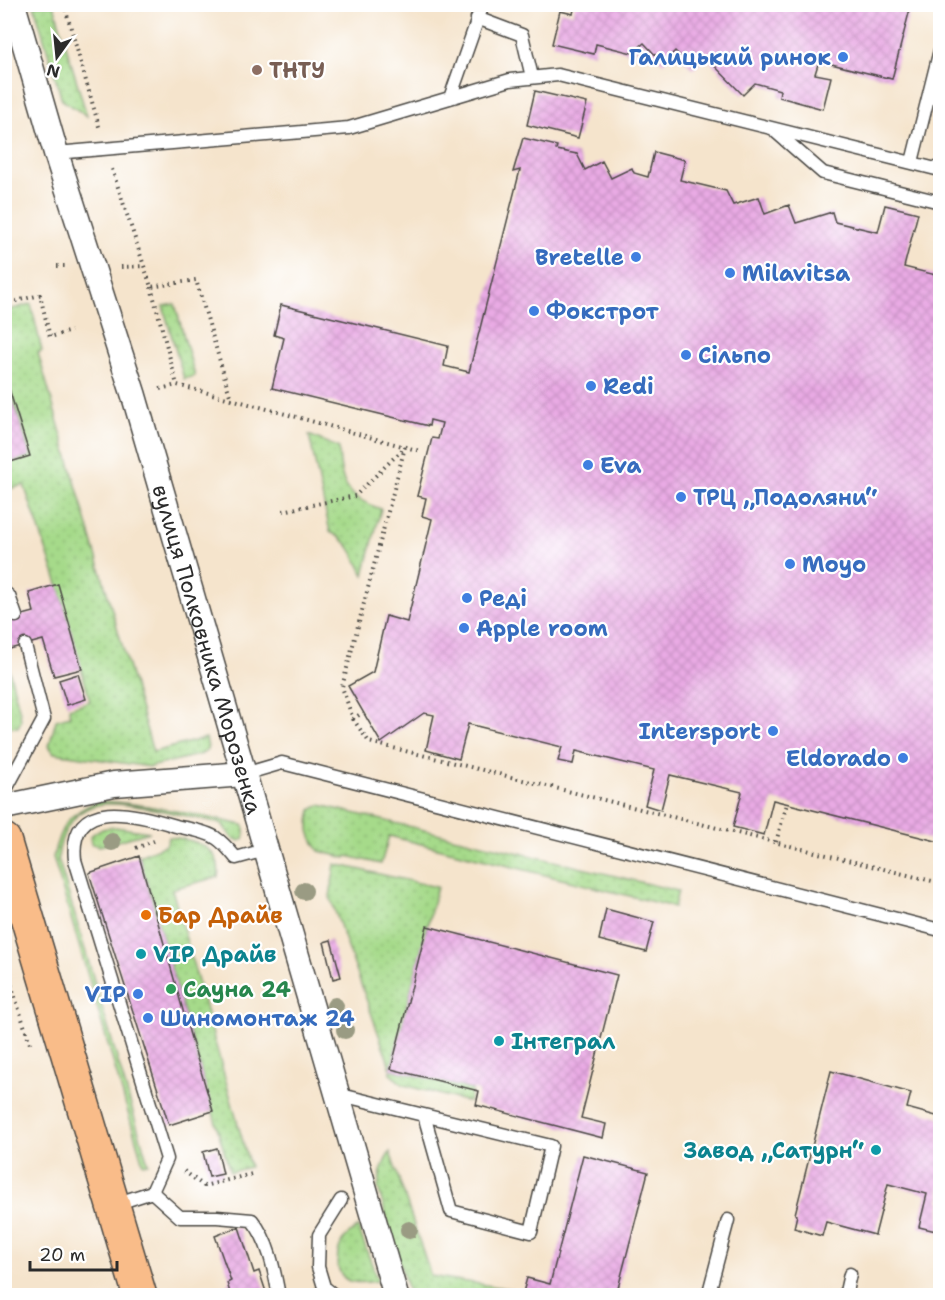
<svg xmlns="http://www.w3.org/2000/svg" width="945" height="1300" viewBox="0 0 945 1300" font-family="'Shantell Sans',sans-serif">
<defs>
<pattern id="grass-dots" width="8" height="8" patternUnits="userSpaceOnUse" patternTransform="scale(1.5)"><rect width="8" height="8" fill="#a6da8a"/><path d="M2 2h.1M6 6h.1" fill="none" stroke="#8fbb77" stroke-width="1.8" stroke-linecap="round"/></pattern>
<pattern id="building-cross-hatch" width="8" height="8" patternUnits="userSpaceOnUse" patternTransform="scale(1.5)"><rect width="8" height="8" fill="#e9aae4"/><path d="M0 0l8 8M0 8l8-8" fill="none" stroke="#c892c4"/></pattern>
</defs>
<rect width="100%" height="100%" fill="#fff"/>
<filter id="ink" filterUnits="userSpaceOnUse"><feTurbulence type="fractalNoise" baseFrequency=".0167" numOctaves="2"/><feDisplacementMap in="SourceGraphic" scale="12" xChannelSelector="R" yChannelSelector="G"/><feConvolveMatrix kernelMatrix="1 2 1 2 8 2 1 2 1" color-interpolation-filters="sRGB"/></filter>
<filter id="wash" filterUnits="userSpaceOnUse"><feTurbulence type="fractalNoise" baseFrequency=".008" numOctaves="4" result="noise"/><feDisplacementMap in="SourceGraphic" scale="24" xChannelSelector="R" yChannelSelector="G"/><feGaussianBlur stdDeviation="1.35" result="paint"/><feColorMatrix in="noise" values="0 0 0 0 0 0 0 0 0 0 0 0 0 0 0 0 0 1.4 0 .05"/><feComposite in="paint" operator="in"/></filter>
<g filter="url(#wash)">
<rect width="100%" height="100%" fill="#f5e4cc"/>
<path fill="url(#grass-dots)" stroke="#68825a" stroke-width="1.5" d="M34 5H54L87 116 62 100Z
M31 304 42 351 38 353 153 752 206 738 208 748 202 754 150 767 54 753 49 746 56 720 70 716 69 708 90 701 58 584 24 485 5 490 4 464 30 456 5 371V311Z
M175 304 195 376 184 379 163 306Z
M309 435 339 448C340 483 345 497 381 509L364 575C353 554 351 542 330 532Z
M5 654 20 712 21 721 18 727H10L5 718Z
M98 801C147 803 195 815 243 825L245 829 244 839 240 841 232 838 222 824C194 818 122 799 97 805 72 811 60 835 58 858L148 1163 143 1164 53 857C60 825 68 814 98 801Z
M320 805 678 891 674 907 389 836 381 864 347 856 346 858 319 851C308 834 307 830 311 810Z
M115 827 150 832 100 846 91 844 90 837C96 829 106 828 115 827Z
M169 837C192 839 223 847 218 877L172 889 250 1167 230 1172 139 856 166 845Z
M335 864 437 887 391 1069 472 1090 469 1102 404 1085 390 1074 391 1069 330 897Z
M390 1152 431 1276 523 1291 522 1295H409L378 1188C380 1174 382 1164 390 1152Z
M358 1227 378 1281C370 1282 357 1284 349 1281 334 1274 335 1251 344 1239 347 1234 354 1231 358 1227Z"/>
<g id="blocks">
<path fill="url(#building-cross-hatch)" d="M575 5H911L892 79 819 61 815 74 831 77 823 109 779 97 780 90 755 83 743 95 706 57 693 69 675 51 663 63 644 43 632 53 596 44 594 54 552 44 560 11 573 14Z
M535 91 587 103 578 138 527 125Z
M523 138 557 146 556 150 577 154 585 170 602 161 611 178 632 168 634 173 648 177 654 152 685 160 680 180 726 191 733 205 759 197 765 214 789 205 796 223 832 212 835 222 878 232 885 205 918 213 904 267 940 276V842L773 800 764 835 733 827 742 792 670 775 661 810 645 805 654 770 576 751 573 764 558 761 562 747 468 724 459 759 426 750 434 715 424 713 381 743 348 686 373 672 386 616 407 622 432 519 422 516 426 498 417 496 432 438 438 439 442 423 430 420 429 426 272 388 284 338 274 335 281 305 448 346 444 366 469 372 520 170 513 172Z
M4 373 30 456 4 464Z
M58 584 82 669 54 676 43 640 6 650 4 620 34 612 29 593Z
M78 674 86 699 67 705 59 680Z
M139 856 190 1035 213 1111 169 1125 89 873Z
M606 909 654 922 646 952 599 940Z
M427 926 617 975 581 1118 606 1124 603 1138 476 1105 479 1091 391 1069Z
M331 940 341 977 333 979 324 942Z
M831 1071 911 1093 907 1108 940 1117V1232L919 1227 927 1194 888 1184 875 1235 826 1222 822 1236 794 1228 797 1215 795 1214Z
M217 1148 223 1174 209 1177 203 1152Z
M583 1155 648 1172 616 1296H522L527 1278 550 1284Z
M239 1227 254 1273 259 1271 266 1292 261 1293 262 1296H231L227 1283 231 1281 215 1236Z"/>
</g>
</g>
<g filter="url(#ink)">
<use href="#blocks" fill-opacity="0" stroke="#494743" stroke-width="1.5"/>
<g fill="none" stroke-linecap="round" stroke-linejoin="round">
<defs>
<path id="service" d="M477 18 522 35 532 77
M450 98 483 4
M776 132 823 173 940 202
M56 153 349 128 510 80 558 75 940 170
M912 162 940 50
M4 592 9 596 16 616
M244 774 282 763 940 930
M4 793 44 719 25 645
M337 1094 551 1146 531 1232 451 1211 424 1115
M152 1192 180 1217H217L252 1220C269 1241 274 1269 279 1296
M115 1204 152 1192 167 1159 75 860C68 795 137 814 176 826 188 829 206 831 216 838 224 843 230 851 236 858L265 850
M335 1296 324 1287 318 1267 319 1235 341 1200
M708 1296 728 1220
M845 1296 850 1274"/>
<g id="minor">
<path id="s1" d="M13 4 56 153 134 396 396 1296"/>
<path d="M4 807 114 784 244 774"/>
</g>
<path id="primary" d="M4 840 140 1296"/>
</defs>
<use href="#service" stroke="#494743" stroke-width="15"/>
<use href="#minor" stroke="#494743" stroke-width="27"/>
<use href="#primary" stroke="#494743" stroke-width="36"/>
<path stroke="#494743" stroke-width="4" stroke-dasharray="1.5 4.5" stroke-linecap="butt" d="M64 4 100 130
M112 169 151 287 196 280 231 399 420 451
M57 266H65
M121 267 144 266
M151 287 177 385 231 399
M4 304 40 295 50 337 71 331
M160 389 177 385
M283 511 355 496 405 447
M359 715 353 719 342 687 405 447
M353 719 369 742 940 883
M776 842 787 804
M136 848 154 841
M4 962 31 1047
M184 1171 204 1186 252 1174"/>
<use href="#service" stroke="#fff" stroke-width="12"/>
<use href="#minor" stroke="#fff" stroke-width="24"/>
<use href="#primary" stroke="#f9bc89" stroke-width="33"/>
</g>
<g fill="#9a9b83">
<circle cx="112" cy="842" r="9"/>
<circle cx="304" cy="891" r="9"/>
<circle cx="335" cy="1006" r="9"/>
<circle cx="345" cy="1030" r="9"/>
<circle cx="409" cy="1230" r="9"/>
</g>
</g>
<g fill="#3f7fe0" stroke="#fff" stroke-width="2">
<circle cx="843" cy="57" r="6"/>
<circle cx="636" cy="257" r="6"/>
<circle cx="730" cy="273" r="6"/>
<circle cx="534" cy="311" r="6"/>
<circle cx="686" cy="355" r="6"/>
<circle cx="591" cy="386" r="6"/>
<circle cx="588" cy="465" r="6"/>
<circle cx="681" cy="497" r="6"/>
<circle cx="790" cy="564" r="6"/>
<circle cx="467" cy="598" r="6"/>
<circle cx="464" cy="628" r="6"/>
<circle cx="773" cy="731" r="6"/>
<circle cx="903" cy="758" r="6"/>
<circle cx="138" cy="994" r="6"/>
<circle cx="148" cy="1018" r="6"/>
</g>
<circle fill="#8d6e63" stroke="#fff" stroke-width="2" cx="257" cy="70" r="6"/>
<circle fill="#e8710a" stroke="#fff" stroke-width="2" cx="146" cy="915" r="6"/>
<g fill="#0f9aa8" stroke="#fff" stroke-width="2">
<circle cx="141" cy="954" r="6"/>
<circle cx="499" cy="1041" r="6"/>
<circle cx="876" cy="1150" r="6"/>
</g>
<circle fill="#2e9e5b" stroke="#fff" stroke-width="2" cx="171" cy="989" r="6"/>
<g text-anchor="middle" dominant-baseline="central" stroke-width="4.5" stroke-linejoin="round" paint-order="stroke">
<g font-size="22" font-weight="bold" fill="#366cbe" stroke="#fff" text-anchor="start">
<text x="831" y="57" text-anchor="end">Галицький ринок</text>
<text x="624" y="257" text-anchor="end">Bretelle</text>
<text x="742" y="273">Milavitsa</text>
<text x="546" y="311">Фокстрот</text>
<text x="698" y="355">Сільпо</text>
<text x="603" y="386">Redi</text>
<text x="600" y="465">Eva</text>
<text x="693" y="497">ТРЦ „Подоляни“</text>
<text x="802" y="564">Moyo</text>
<text x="479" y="598">Реді</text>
<text x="476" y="628">Apple room</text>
<text x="761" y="731" text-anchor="end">Intersport</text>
<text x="891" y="758" text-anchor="end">Eldorado</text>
<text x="126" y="994" text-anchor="end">VIP</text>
<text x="160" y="1018">Шиномонтаж 24</text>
</g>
<g font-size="22" font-weight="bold" fill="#785e54" stroke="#fff" text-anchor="start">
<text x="269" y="70">ТНТУ</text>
</g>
<g font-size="22" fill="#2b2b2b" stroke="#fff">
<text stroke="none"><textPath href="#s1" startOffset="674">вулиця Полковника Морозенка</textPath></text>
</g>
<g font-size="22" font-weight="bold" fill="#c56008" stroke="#fff" text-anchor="start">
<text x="158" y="915">Бар Драйв</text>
</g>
<g font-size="22" font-weight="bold" fill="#0d838f" stroke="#fff" text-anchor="start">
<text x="153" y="954">VIP Драйв</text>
<text x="511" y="1041">Інтеграл</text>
<text x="864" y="1150" text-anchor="end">Завод „Сатурн“</text>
</g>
<g font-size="22" font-weight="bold" fill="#27864d" stroke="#fff" text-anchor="start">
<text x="183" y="989">Сауна 24</text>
</g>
</g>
<rect width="945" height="1300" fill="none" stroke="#fff" stroke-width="24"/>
<g transform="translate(57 57) rotate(195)" stroke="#ffffff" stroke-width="4.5" paint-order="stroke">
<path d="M0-4.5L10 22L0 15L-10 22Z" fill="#2b2b2b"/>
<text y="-9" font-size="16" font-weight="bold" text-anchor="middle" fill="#2b2b2b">N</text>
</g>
<path d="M30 1261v9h87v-9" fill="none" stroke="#2b2b2b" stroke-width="3"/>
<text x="39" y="1261" font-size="18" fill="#2b2b2b" stroke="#ffffff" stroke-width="4.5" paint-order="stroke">20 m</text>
</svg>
